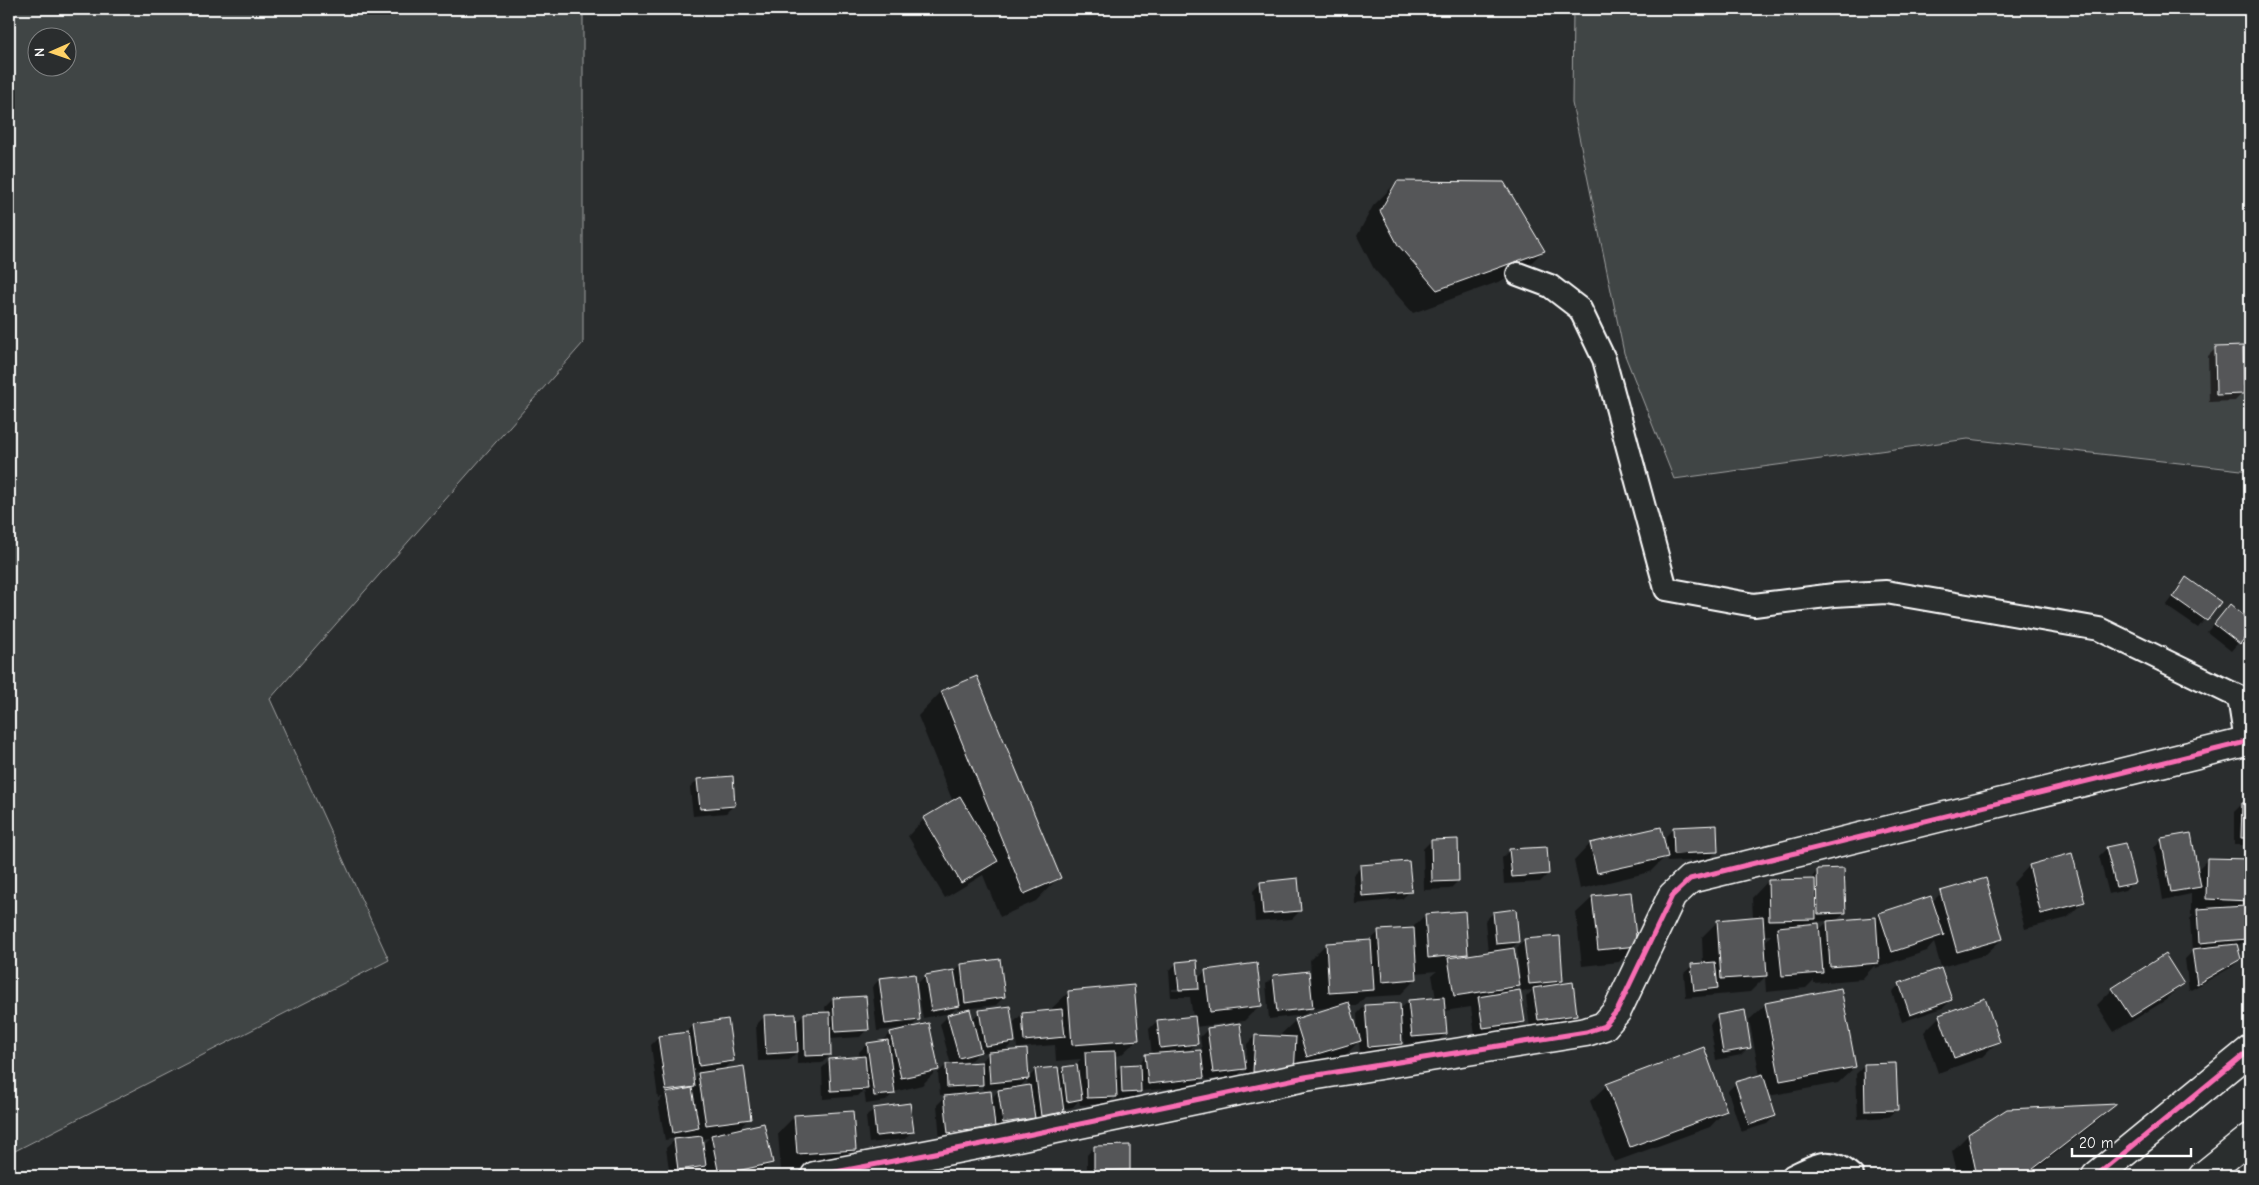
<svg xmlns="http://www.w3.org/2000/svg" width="2259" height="1185" viewBox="0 0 2259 1185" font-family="'Comic Neue',sans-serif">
<rect width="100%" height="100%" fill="#2a2d2e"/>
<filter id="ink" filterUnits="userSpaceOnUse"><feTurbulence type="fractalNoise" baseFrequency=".02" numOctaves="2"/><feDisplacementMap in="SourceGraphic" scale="10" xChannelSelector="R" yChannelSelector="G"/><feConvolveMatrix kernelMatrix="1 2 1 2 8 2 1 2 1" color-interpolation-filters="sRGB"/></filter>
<g filter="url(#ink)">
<path fill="#414445" stroke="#a0a2a2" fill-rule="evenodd" d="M9 9H583V343L270 699 389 960 9 1154ZM38 38H68V68H38Z
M1573 9H2250V471L1968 439 1674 479 1624 353 1572 103Z"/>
<path fill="#0007" fill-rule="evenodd" d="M1397 182 1544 250 1520 274 1413 313 1374 269 1357 236 1373 206Z
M2216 348 2243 393 2235 401 2209 402 2208 356Z
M2187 579 2219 602 2198 628 2166 606Z
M2230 606 2250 622V629L2231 651 2207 632Z
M977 677 1059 877 1036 901 1000 917 983 875 945 898 908 836 924 819 953 802 918 716 941 692Z
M698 780 734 805 726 813 693 816 690 788Z
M2242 804H2250V845H2234V812Z
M1660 828 1666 851V836L1674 828 1716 852 1708 860 1667 862 1666 856 1650 872 1580 889 1574 861 1590 844Z
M2162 839 2197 870 2208 859 2250 860V908L2244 915 2246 939 2236 947 2240 959 2232 967 2189 991 2185 959 2192 952 2190 919 2193 915H2191V894L2163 900 2154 847Z
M1431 841 1458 881 1450 889 1424 890 1423 849Z
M2107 848 2133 882 2125 890 2109 894 2099 856Z
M1510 850 1548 874 1540 882 1504 884 1502 858Z
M2071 855 2083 902 2067 918 2025 929 2013 883 2029 866Z
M1361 867 1410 891 1402 899 1355 904 1353 875Z
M1817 871 1845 913 1836 921 1876 918 1880 915 1932 902 1941 893 2002 939 1985 955 1941 967 1934 943 1927 951 1876 968 1875 965 1862 979 1814 983V980L1806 988 1766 992 1765 977 1750 992 1686 998 1684 973 1692 966 1703 964 1702 937 1718 921 1753 918 1752 898 1768 881 1810 880ZM1828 921 1818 931 1807 926 1811 922ZM1763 935H1771L1764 943Z
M1261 883 1300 911 1292 919 1255 922 1253 891Z
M1593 897 1635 946 1619 962 1582 966 1576 913Z
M1493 913 1518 942 1510 950 1518 980H1520L1517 948 1525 940 1562 981 1557 986 1576 1014 1568 1022 1530 1028 1526 997 1533 990 1521 991 1520 984 1512 993 1523 1021 1515 1029 1475 1035 1471 1007 1444 1011 1446 1033 1438 1041 1404 1044 1402 1024H1400L1401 1044 1393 1052 1360 1054 1359 1041 1344 1057 1293 1072 1245 1080 1247 1044 1255 1036 1278 1037 1296 1020 1333 1007 1313 1009V1006L1304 1015 1269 1019 1266 984 1274 976 1312 989 1310 960 1326 944 1368 942 1379 932 1411 929 1425 915 1467 954 1464 957 1488 953 1485 921ZM1437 971 1432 975 1436 999 1409 1001 1399 1010 1365 1006 1357 1014 1358 1033 1349 1006H1357L1365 997 1400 995 1416 979V973Z
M2164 956 2182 984 2166 1000 2114 1032 2097 1005 2113 989Z
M1177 963 1197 979 1206 971 1260 1005 1244 1021 1195 1027 1196 1043 1188 1052 1202 1051 1200 1037 1208 1029 1245 1068 1237 1076 1206 1080 1205 1076 1195 1086 1140 1091 1132 1100H1115V1097L1107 1104 1080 1105 1079 1100 1073 1107 1062 1109V1112L1055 1120 1033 1123V1119L1026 1126 995 1131V1126L986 1135 940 1140 937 1105 945 1097 956 1096V1094L940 1095 938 1073 946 1065H951L940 1024 948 1016 971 1020 980 1012 1016 1040 1003 1052 1028 1078 1035 1071 1057 1074 1063 1068 1078 1067V1062L1081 1059 1056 1061 1055 1045 1017 1048 1014 1022 1022 1014 1053 1011 1052 1008 1069 992 1138 1039 1121 1055 1114 1056V1073L1121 1066 1138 1065 1146 1055H1152L1149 1029 1157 1021 1193 1017 1190 997H1171L1169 971ZM1190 988V991H1172V989ZM990 1052 981 1061V1064H956L971 1060 978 1053ZM1027 1079 1028 1087 1019 1088ZM982 1084 983 1090 1006 1088V1090L998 1091 991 1099 972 1094Z
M961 965 1004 997 996 1005 958 1010 957 1007 951 1013 923 1018 917 984 925 976 953 973Z
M880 979 918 1020 909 1029 938 1069 922 1085 894 1092 886 1101 866 1104 864 1090 858 1096 823 1099 822 1068 830 1060 860 1058 859 1052 867 1044 882 1042 891 1033 904 1030V1028L877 1031 872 987Z
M1900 984 1951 1000 1943 1008 1902 1022 1892 992Z
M833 999 867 1029 860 1037 830 1039V1055L822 1063 797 1064V1052L789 1060 758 1061 756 1025 764 1017 796 1022 804 1014H826L825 1007Z
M1766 1004 1855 1067 1838 1083 1768 1096 1775 1116 1767 1124 1741 1132 1728 1091 1736 1083 1760 1076 1749 1020Z
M1718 1016 1749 1047 1741 1055 1716 1060 1710 1024Z
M1940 1016 1998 1041 1982 1057 1938 1073 1924 1032Z
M694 1025 733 1061 723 1070 749 1118 738 1130 771 1162 757 1176H700L699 1171 697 1173 670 1176 666 1148 677 1138 665 1140 658 1102 663 1097 658 1098 651 1045 659 1037 686 1033ZM701 1072 693 1080 692 1073ZM690 1136V1138L677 1140V1138ZM709 1138 702 1145 701 1139Z
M1864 1066 1896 1110 1888 1117 1858 1119 1856 1074Z
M1607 1085 1726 1110 1710 1127 1614 1162 1590 1101Z
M2113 1105 2099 1120 2027 1176H1958L1952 1151 1968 1135Z
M874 1109 912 1131 905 1139 869 1143 866 1117Z
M795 1116 855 1149 839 1165 781 1170 778 1133Z
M1094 1147 1129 1170 1123 1176H1087V1155Z"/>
<path fill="#555758" stroke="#fff" d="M1397 181 1504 182 1545 251 1437 290 1398 245 1380 211Z
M2243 346 2244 394 2216 395 2215 347Z
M2186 577 2221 602 2207 621 2173 597Z
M2230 604 2250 621V631L2240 644 2214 624Z
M977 676 1061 878 1024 894 941 691Z
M733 776 735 806 700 809 697 779Z
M960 796 998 861 961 883 923 818Z
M2242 803H2250V838H2241Z
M1717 825 1718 852 1674 854 1673 827Z
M1661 827 1668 857 1597 873 1590 843Z
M2191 833 2201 887 2171 892 2161 838Z
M1458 839 1459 881 1432 882 1431 840Z
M2125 843 2135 883 2116 887 2106 847Z
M1547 847 1549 874 1512 877 1509 849Z
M2072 853 2085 902 2041 914 2029 865Z
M2207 858 2250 859V901L2206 899Z
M1409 861 1412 892 1362 896 1360 865Z
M1844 868 1846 913 1818 914 1817 869Z
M1298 878 1301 911 1263 914 1260 882Z
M1986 878 2003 939 1957 952 1940 891Z
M1815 879 1816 919 1769 920 1768 880Z
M1631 892 1637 946 1598 950 1592 896Z
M1931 896 1944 935 1892 952 1879 913Z
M2245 906 2247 939 2199 943 2197 909Z
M1516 909 1519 942 1496 944 1493 912Z
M1465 911 1468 954 1428 958 1425 914Z
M1763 916 1767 976 1721 979 1717 920Z
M1876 917 1879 963 1830 967 1827 921Z
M1819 923 1823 973 1782 976 1777 927Z
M1414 928 1417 979 1382 982 1378 930Z
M1560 936 1563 981 1529 984 1524 939Z
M1371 940 1374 990 1329 993 1326 943Z
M2237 944 2241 959 2197 984 2192 949Z
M1514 948 1520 986 1454 996 1448 958Z
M2165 954 2184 984 2131 1017 2112 988Z
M1000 959 1005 997 965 1003 961 964Z
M1197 960 1199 989 1179 990 1176 962Z
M1715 962 1718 988 1694 991 1691 964Z
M1257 963 1262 1006 1210 1012 1205 970Z
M1941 968 1952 1000 1910 1015 1899 983Z
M954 970 960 1006 931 1011 925 975Z
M1309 971 1313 1008 1277 1012 1273 975Z
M915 974 920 1020 885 1024 879 978Z
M1573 982 1577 1015 1538 1020 1533 988Z
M1134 985 1139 1040 1072 1045 1068 991Z
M1841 988 1856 1067 1780 1081 1765 1003Z
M1520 990 1525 1022 1483 1028 1478 997Z
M866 996 869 1030 835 1032 833 998Z
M1444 997 1447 1034 1412 1037 1408 1000Z
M1985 998 2000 1042 1954 1058 1939 1015Z
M1349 1002 1361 1041 1307 1057 1295 1019Z
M1400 1003 1402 1044 1368 1047 1365 1005Z
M1010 1006 1015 1042 985 1046 979 1010Z
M970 1009 981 1052 959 1058 947 1015Z
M1062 1009 1065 1037 1024 1041 1022 1013Z
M1745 1010 1751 1048 1723 1053 1717 1015Z
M830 1012 831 1055 805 1056 804 1013Z
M796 1014 798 1052 766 1054 764 1015Z
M1195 1016 1198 1044 1160 1048 1157 1020Z
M728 1019 734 1061 699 1066 693 1024Z
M929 1023 939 1070 901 1078 890 1032Z
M1240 1023 1246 1069 1213 1073 1207 1028Z
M688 1032 695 1087 666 1091 658 1036Z
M1255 1035 1296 1037 1294 1075 1253 1072Z
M888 1040 895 1094 874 1096 867 1043Z
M1704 1047 1727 1111 1630 1147 1606 1084Z
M1027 1049 1029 1079 990 1083 988 1052Z
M1201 1050 1204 1078 1148 1084 1145 1054Z
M1115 1051 1117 1097 1087 1098 1085 1052Z
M865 1056 868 1089 831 1091 829 1059Z
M982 1062 983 1085 947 1087 946 1064Z
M1896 1063 1898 1110 1865 1111 1864 1064Z
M1140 1064 1141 1092 1122 1093 1121 1065Z
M1077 1065 1082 1099 1067 1102 1063 1067Z
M744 1066 751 1119 706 1125 698 1073Z
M1058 1067 1064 1112 1041 1116 1035 1069Z
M1763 1074 1776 1116 1749 1125 1735 1082Z
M1030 1085 1035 1118 1003 1123 998 1090Z
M692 1088 699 1128 673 1133 666 1093Z
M991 1091 995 1127 948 1133 944 1096Z
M910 1103 914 1132 876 1136 873 1108Z
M2117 1104 2024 1176H1977L1968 1134 2007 1109Z
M853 1111 856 1150 797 1154 794 1115Z
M764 1123 773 1163 719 1175 711 1135Z
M702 1136 706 1166 678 1170 674 1139Z
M1130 1145V1170L1094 1171V1146Z"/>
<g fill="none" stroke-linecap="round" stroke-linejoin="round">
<defs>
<path id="service" d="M1518 274 1550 286 1580 309 1604 359 1666 589 1754 605 1834 595 1886 592 2099 629 2239 697 2246 742
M1793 1176C1817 1165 1830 1155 1852 1176"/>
<path id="minor" d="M815 1176 1008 1139 1305 1077 1586 1032 1604 1026 1617 1011 1672 896 1690 879 2250 741"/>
<path id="trunk" d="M2096 1176 2250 1050
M2203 1176 2250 1138"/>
</defs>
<use href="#service" stroke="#fff" stroke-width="26"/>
<use href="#minor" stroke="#fff" stroke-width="31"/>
<use href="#trunk" stroke="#fff" stroke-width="31"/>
<use href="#service" stroke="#2a2d2e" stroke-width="22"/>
<use href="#minor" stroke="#2a2d2e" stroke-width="28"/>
<use href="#trunk" stroke="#2a2d2e" stroke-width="28"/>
<defs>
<path id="cycleway" d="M815 1176 1008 1139 1305 1077 1586 1032 1604 1026 1617 1011 1672 896 1690 879 2250 741
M2096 1176 2250 1050"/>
</defs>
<use href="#cycleway" stroke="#2a2d2e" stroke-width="8"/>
<use href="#cycleway" stroke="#f96db3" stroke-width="5"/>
</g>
</g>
<rect width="2259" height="1185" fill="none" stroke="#2a2d2e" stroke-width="30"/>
<rect x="15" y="15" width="2229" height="1155" fill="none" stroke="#fff" stroke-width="2" filter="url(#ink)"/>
<g transform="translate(52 52) rotate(268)"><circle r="24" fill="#2a2d2e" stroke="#7f8182"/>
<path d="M0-4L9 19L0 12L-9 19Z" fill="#ffd166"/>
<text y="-8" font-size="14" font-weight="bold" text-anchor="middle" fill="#ffffff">N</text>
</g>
<path d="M2072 1148v8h119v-8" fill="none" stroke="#ffffff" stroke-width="2.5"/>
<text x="2079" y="1148" font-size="15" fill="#ffffff" stroke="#2a2d2e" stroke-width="4" paint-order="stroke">20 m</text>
</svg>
